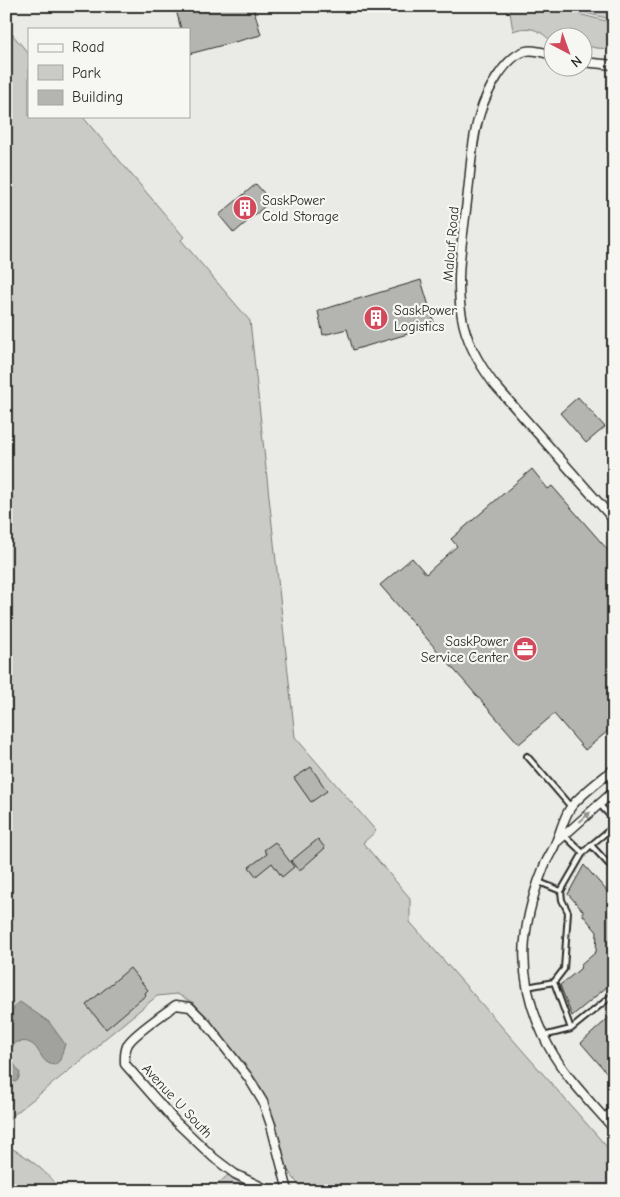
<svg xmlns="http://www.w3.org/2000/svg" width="620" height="1197" viewBox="0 0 620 1197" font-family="'Comic Neue',sans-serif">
<rect width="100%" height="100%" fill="#eaeae6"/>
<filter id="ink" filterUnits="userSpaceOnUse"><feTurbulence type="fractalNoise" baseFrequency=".02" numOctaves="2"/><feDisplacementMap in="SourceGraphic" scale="10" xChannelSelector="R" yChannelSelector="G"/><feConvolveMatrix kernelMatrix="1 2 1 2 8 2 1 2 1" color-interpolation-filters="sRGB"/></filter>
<g filter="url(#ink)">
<path fill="#cacac7" stroke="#7a7a79" d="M509 6H547L614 23V49L596 48 583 45 582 38H552V42C540 30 530 25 513 31Z
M557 6H614V20Z
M6 27 29 54V116H82L184 237 181 240 250 321 295 737 376 831 363 843 410 898V922L614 1155V1191H303L287 1169 276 1124 258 1082 194 1003 177 994 157 996 102 1041 97 1048 6 1121Z
M6 1146C28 1155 47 1173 62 1191H6Z
M228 1175 257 1191H210Z"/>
<path fill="#a1a19e" stroke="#727270" d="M20 1002 49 1022 65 1044 60 1060 55 1065C39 1064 42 1047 28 1042 25 1041 20 1042 16 1042L10 1050 14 1064 20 1073 18 1080 15 1082 6 1075V1016C13 1012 14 1006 20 1002Z"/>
<path fill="#b4b4b1" stroke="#2b2b2b" d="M175 6H253L261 35 189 54V29H181Z
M256 184 271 201 234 233 219 215Z
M421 280 435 326 353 350 347 329 323 335 318 311Z
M578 397 605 427 586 443 560 413Z
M532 469 548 489 552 486 614 557V726L585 750 554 714 519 744 380 585 412 558 426 574 457 546 451 539Z
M311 767 327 791 311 802 294 778Z
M318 839 325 848 299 871 291 861Z
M275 842 294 867 282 877 272 863 256 876 249 867 267 854 264 850Z
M584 865 614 899V981L572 1016 560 985 580 969 581 965 596 952 597 932 583 915V911L568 894Z
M130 968 148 990 145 993 146 995 106 1029 86 1005Z
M614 1013V1081L581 1043Z"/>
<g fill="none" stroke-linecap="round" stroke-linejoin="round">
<defs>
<path id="service" d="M527 756 571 807
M599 804 614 820
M564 835 583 853
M591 845 614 826
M539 882 561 891
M554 982 571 1029
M527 987 554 982 564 969 568 912 562 900 561 891 583 853 591 845 614 870
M543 1036 571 1029 614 994
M603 1117 614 1108"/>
<path id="minor" d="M552 55C545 53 534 49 526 51 505 56 486 93 480 113 472 138 471 166 468 192 464 233 454 276 462 317 466 342 479 364 494 384L614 520
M582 62 614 65
M614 769C602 779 580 795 571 807 564 816 561 831 556 842 553 851 546 860 543 869 520 928 516 977 543 1035 559 1071 588 1099 614 1129
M558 841 614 791
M270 1191 235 1174 214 1158 175 1121 125 1064C125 1057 124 1051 128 1044 133 1035 166 1012 176 1005L190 1007 206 1023 248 1077 263 1102 271 1125 288 1191"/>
</defs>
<use href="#service" stroke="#2b2b2b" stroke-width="8"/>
<use href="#minor" stroke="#2b2b2b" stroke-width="11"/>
<use href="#service" stroke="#f6f6f2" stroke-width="4"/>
<use href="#minor" stroke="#f6f6f2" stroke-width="8"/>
</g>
<defs><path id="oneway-solid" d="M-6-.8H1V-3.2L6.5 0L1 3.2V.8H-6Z" transform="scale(1.25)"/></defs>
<use fill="#90908e" href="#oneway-solid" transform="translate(585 817) rotate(-42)"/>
</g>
<defs>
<symbol id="building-disc" viewBox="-11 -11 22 22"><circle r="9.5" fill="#d1495b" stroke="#f6f6f2"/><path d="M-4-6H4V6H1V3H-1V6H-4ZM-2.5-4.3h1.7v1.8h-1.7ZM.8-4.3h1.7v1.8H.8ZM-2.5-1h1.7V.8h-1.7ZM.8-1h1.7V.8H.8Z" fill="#fff"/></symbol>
<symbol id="office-disc" viewBox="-11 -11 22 22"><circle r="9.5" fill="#d1495b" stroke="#f6f6f2"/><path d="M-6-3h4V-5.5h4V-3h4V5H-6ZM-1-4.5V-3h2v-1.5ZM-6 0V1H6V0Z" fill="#fff"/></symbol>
</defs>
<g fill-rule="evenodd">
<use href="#building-disc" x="231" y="194" width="28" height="28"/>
<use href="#building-disc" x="362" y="304" width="28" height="28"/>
<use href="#office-disc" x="511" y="635" width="28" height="28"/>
</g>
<g text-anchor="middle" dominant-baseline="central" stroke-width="4.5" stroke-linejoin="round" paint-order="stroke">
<g font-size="14" fill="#2b2b2b" stroke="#f6f6f2" text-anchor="start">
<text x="262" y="200">SaskPower<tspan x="262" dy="16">Cold Storage</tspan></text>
<text x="394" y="310">SaskPower<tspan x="394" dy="16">Logistics</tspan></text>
<text x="508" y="641" text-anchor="end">SaskPower<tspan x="508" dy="16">Service Center</tspan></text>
</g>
<g font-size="14" fill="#2b2b2b" stroke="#f6f6f2">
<text transform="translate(451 244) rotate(-85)">Malouf Road</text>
<text transform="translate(177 1101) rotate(47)">Avenue U South</text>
</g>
</g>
<rect width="620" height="1197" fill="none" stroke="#f6f6f2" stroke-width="25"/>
<rect x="12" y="12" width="595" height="1172" fill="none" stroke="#2b2b2b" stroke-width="2" filter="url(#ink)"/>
<rect x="28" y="28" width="162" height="90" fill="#f6f6f2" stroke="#a5a5a2"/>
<rect x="38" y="44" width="25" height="8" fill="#f6f6f2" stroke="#a5a5a2"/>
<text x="72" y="52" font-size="15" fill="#2b2b2b">Road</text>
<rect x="38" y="65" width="25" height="15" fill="#cacac7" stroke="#a5a5a2"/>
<text x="72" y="78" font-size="15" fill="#2b2b2b">Park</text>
<rect x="38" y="90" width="25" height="15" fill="#b4b4b1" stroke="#a5a5a2"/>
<text x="72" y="102" font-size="15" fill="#2b2b2b">Building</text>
<g transform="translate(568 52) rotate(139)"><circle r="24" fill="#f6f6f2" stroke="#a5a5a2"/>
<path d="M0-4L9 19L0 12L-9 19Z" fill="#d1495b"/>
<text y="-8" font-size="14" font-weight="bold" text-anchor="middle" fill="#2b2b2b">N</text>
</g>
</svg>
